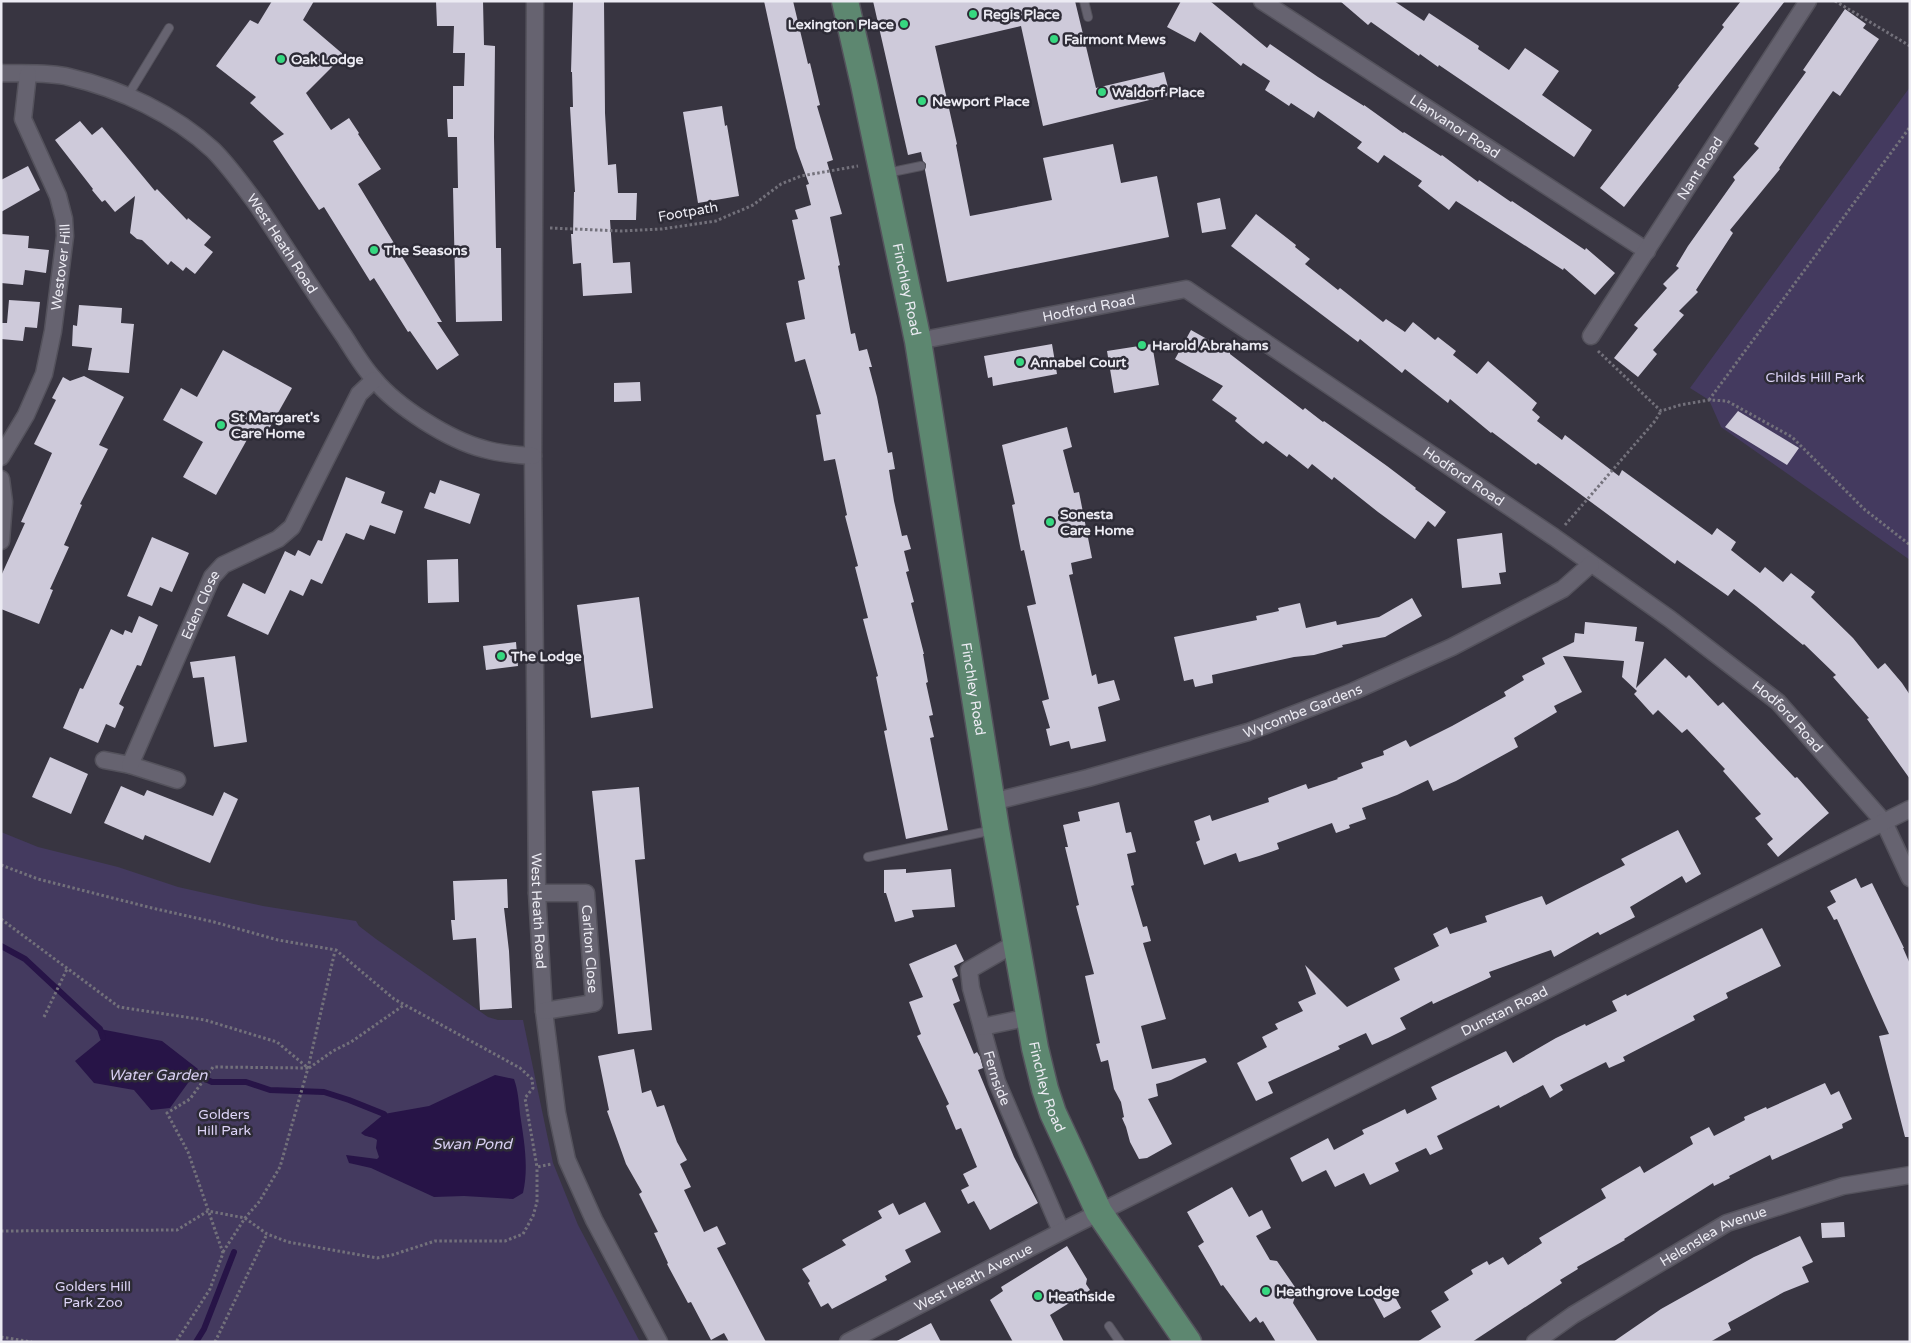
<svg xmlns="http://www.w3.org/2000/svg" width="1911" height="1343" viewBox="0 0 1911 1343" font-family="'Varela Round',sans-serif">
<rect width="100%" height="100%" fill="#383541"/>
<path fill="#443a5f" d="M1910 87V560L1721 427 1709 400 1690 388Z
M1 832 38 847 118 867 178 887 263 906 356 921 359 926 376 939 488 1017 498 1020H523L553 1163 578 1225 640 1342H1Z"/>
<path fill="#271447" d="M100 1029 162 1041 198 1069 170 1108 151 1110 134 1090 94 1083 75 1061 102 1039Z
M495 1075 514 1079C518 1090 519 1103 520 1114 524 1140 529 1167 523 1193L513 1199 464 1196 434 1197 371 1168 349 1163 346 1155 377 1159 379 1157 376 1148 377 1140C373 1136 366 1138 361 1133L384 1114 429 1106Z"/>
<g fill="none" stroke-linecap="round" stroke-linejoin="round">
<path stroke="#271447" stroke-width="6" d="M1 946 25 959 100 1029 103 1038
M194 1074 212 1082H246L270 1090 324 1092 349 1100 384 1114
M196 1342 204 1329 234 1252"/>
</g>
<path fill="#cecada" d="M272 1H314L303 20 344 55 306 93 331 130 349 118 359 133 358 134 381 169 358 184 442 322H437L459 355 437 370 410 331 408 332 374 278 370 281 324 207 319 210 273 141 284 134 250 103 256 97 216 66 250 20 258 24Z
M436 1H483L484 45 495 46 494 137 496 248H501L502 321 456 322 453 188H458L457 137H448L447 119H453V86H464L465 53H453L454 26H437Z
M573 1H604L605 113 608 165 616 164 618 193H637L636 220H610L613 263 630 262 632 293 583 296 581 263 573 264 571 234H573L574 192H575L570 107H573L572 72H571Z
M764 1H793L808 64 810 63 820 105 817 106 833 160 827 162 842 214 830 217 840 265 838 266 851 334 855 333 859 351 867 349 872 367H869L877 397 888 453 892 452 895 469 889 470 894 501 902 536 907 535 911 549 904 551 909 571 906 572 914 602 911 603 924 654H923L928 682 926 683 933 715 929 716 934 737 930 738 948 830 906 839 884 731 887 730 876 677 878 676 863 619 868 618 855 567 858 566 845 516 847 515 835 459 824 461 816 415 821 414 805 359 795 362 786 323 805 319 798 281 805 279 792 220 798 219 795 210 811 205 806 185 809 184 796 148Z
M873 1H1075L1096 88 1164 72 1170 95 1043 126 1021 26 935 46 957 144 956 145 970 216 1052 200 1043 158 1113 144 1121 183 1157 176 1169 237 947 282 925 170 926 164 923 161 921 152 908 155Z
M1181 1H1210L1267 48 1270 44 1318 77 1364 106V105L1403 133 1404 132 1441 156 1442 155 1478 182 1479 180 1511 202 1512 201 1585 250 1586 248 1615 273 1595 295 1564 268 1563 270 1456 201 1449 210 1418 186 1422 181 1384 155 1378 163 1357 148 1362 142 1318 111 1314 118 1291 103 1289 106 1265 90 1270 81 1243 63 1241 66 1200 32 1195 42 1167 27Z
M1340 1H1394L1424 21 1429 13 1479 46 1478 49 1509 70 1525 48 1559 71 1542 95 1592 130 1574 157 1439 65 1438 67 1420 54 1419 56 1371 22 1368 25Z
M1741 1H1785L1624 207 1600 188 1679 87 1678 86 1724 27 1722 25Z
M1845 9 1866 24 1863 28 1879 39 1840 96 1833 91 1779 168 1780 169 1730 230 1733 233 1696 290 1698 292 1679 311 1684 315 1653 350 1657 354 1638 377 1614 358 1638 328 1634 325 1667 288 1663 284 1679 268 1676 266 1688 246 1735 180 1733 177 1759 148 1754 144 1806 72 1803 70Z
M722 106 725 126 727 125 739 196 698 203 683 112Z
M80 121 92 135 102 127 155 191 157 189 187 220 188 218 211 237 204 245 213 252 195 274 186 267 183 271 171 261 168 265 142 240 137 239 130 233 135 196 115 212 105 200 102 202 92 190 93 189 55 140Z
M28 166 40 190 1 212V180Z
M1220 198 1226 229 1202 233 1197 203Z
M1256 214 1296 245 1295 247 1310 259 1305 264 1338 290 1340 288 1383 322 1386 319 1405 332 1413 322 1435 340 1438 337 1456 351 1453 355 1477 374 1488 361 1537 403 1532 410 1540 417 1537 421 1562 440 1565 435 1619 476 1622 470 1712 535 1717 528 1736 542 1731 550 1760 573 1765 567 1783 582 1791 573 1815 592 1811 597 1853 638 1878 669 1885 663 1902 683 1910 695V779L1867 719 1869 718 1833 677 1836 675 1804 644 1803 645 1756 606 1734 589 1728 596 1677 560 1675 564 1538 463 1536 465 1492 432 1491 433 1450 399 1448 403 1405 369 1402 373 1360 339 1358 342 1231 246Z
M1 234 29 236 28 248 49 250 46 273 25 270 23 285 1 283Z
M9 300 40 302 37 328 25 327 23 341 1 339V323H7Z
M79 305 122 308 121 323 134 324 129 373 88 370 92 348 72 346 73 325 77 326Z
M1191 330 1230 352V354L1303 410 1305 408 1323 422 1324 421 1387 466 1416 488 1415 489 1446 512 1435 527 1428 521 1415 539 1378 512 1334 477 1332 480 1312 464 1308 469 1289 454 1287 457 1266 441 1263 444 1248 432 1235 421 1237 418 1212 400 1223 386 1175 359Z
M1052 344 1057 374 993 386 992 377 988 378 984 356Z
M1152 344 1159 385 1114 393 1107 351Z
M223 350 292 388 265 436 253 429 216 495 183 477 203 442 163 420 181 388 197 397Z
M84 376 124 397 99 445 108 449 80 504 82 505 64 545 69 547 50 589 53 590 39 624 1 609V576L25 523 21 522 52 453 34 444 56 400 52 398 63 377 70 381Z
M640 382 641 401 614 402V383Z
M1738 411 1799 448 1787 465 1725 427Z
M1067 427 1072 447 1063 450 1074 493 1079 492 1092 558 1071 563 1073 574 1069 575 1092 676 1096 674 1098 684 1114 680 1120 700 1098 707 1106 741 1071 749 1069 741 1050 746 1046 729 1050 728 1042 701 1049 699 1027 606 1036 604 1024 550 1021 551 1012 505 1015 504 1002 445Z
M346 477 385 492 381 503 403 511 395 534 370 525 364 540 346 533 322 584 311 579 303 596 290 590 268 635 227 616 243 583 265 594 285 551 295 556 298 550 310 556 318 540 322 541Z
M440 480 480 494 470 524 424 508 430 492 435 494Z
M1502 533 1506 572 1499 573 1501 584 1462 588 1457 539Z
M152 537 189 553 172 592 160 587 152 606 127 596Z
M458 559 459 602 428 603 427 560Z
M639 597 653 708 591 718 577 605Z
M1412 598 1422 616 1385 637 1342 645 1343 647 1314 655 1294 657 1212 675 1213 683 1195 687 1193 679 1184 681 1174 637 1257 620 1256 616 1279 611 1278 608 1300 603 1306 628 1336 621 1337 625 1379 617Z
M139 616 158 625 141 666 137 665 119 704 124 707 115 728 106 724 98 743 63 728 80 688 83 689 111 629 123 635 125 630 132 633Z
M1585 622 1637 627 1635 641 1644 642 1636 688 1665 658 1686 678 1689 675 1718 706 1723 702 1795 778 1797 777 1829 813 1778 857 1767 844 1773 839 1755 818 1761 814 1723 771 1725 769 1687 729 1682 733 1658 710 1653 715 1634 694 1637 691 1622 677 1624 661 1563 656 1582 692 1554 706 1557 712 1514 738 1518 747 1456 781 1433 791 1428 780 1397 795 1362 808 1366 819 1349 825 1350 828 1336 833 1332 823 1277 843 1279 849 1259 856 1239 862 1236 853 1204 865 1196 842 1200 840 1194 821 1210 815 1212 821 1269 802 1268 798 1306 784 1308 789 1338 779 1337 778 1363 768 1361 763 1384 755 1383 751 1406 740 1410 747 1452 726 1506 696 1504 692 1524 680 1522 676 1545 664 1542 658 1574 642 1575 633 1584 634Z
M516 642 518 666 486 670 483 646Z
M235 656 247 742 214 747 204 677 193 678 190 662Z
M50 757 88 774 71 814 32 797Z
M121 786 144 796 147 790 213 816 224 792 238 799 210 863 145 835 143 840 104 823Z
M639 787 645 859 635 860 652 1030 618 1034 592 791Z
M1119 802 1126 833 1131 832 1136 852 1127 854 1134 885 1131 886 1143 927 1147 926 1151 941 1143 943 1166 1019 1141 1026 1152 1069 1205 1058 1207 1062 1171 1080 1156 1084 1158 1096 1148 1099 1172 1144 1147 1158 1139 1159 1130 1142 1126 1127 1122 1118 1124 1117 1121 1102 1114 1089 1108 1060 1101 1062 1096 1044 1100 1043 1085 976 1094 974 1076 906 1079 905 1065 847H1068L1063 825 1080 821 1078 812Z
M1678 830 1701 874 1686 883 1682 876 1630 907 1635 917 1600 935 1598 932 1554 957 1551 950 1489 972 1491 977 1433 1004 1432 1001 1400 1018 1406 1029 1388 1038 1372 1045 1366 1033 1338 1046 1340 1049 1268 1082 1273 1093 1256 1101 1237 1063 1267 1047 1262 1037 1278 1029 1275 1024 1303 1011 1298 1002 1316 994 1305 965 1347 1007 1400 980 1394 968 1439 946 1433 934 1447 927 1450 934 1487 922 1485 916 1542 896 1546 905 1625 865 1621 859Z
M906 869V873L951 869 955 907 912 910 914 917 895 922 886 893H884V870Z
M1856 878 1861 888 1872 883 1904 948H1903L1910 964V1137H1905L1879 1036 1889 1034 1837 919 1834 920 1827 907 1836 902 1830 891Z
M507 879 508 908H504L509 951 512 1008 480 1010 476 938 453 940 451 920H455L453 881Z
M1762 928 1781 966 1726 993 1728 998 1693 1016 1695 1020 1623 1057 1625 1061 1609 1068 1606 1062 1560 1085 1563 1090 1550 1098 1543 1085 1500 1108 1499 1105 1437 1136 1443 1149 1430 1155 1426 1148 1395 1163 1399 1171 1370 1185 1364 1173 1335 1187 1326 1170 1302 1182 1290 1158 1328 1138 1334 1150 1364 1134 1362 1130 1377 1123 1405 1109 1407 1114 1437 1099 1431 1087 1506 1051 1513 1063 1556 1038 1585 1024 1586 1026 1617 1011 1612 1001 1626 994 1627 996Z
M956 944 964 961 954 966 958 976 952 979 960 1001 953 1004 974 1054 977 1052 980 1057 983 1068 978 1070 1014 1157 1038 1203 990 1230 974 1201 968 1204 961 1190 969 1186 963 1174 977 1167 961 1128 956 1130 946 1106 949 1104 917 1036 921 1034 909 1002 923 997 909 964Z
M634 1049 642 1093 651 1090 657 1107 664 1105 677 1142 687 1160 680 1164 691 1187 684 1190 704 1232 717 1226 726 1244 717 1248 766 1342H729L724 1333 711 1340 691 1302 688 1303 667 1264 668 1263 654 1233 658 1232 639 1194 642 1192 626 1164 607 1111 609 1110 598 1056Z
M1825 1083 1831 1095 1839 1091 1852 1119 1842 1124 1843 1128 1772 1160 1770 1155 1729 1176 1730 1178 1714 1186 1713 1183 1624 1239 1625 1240 1577 1267 1578 1269 1560 1280 1562 1283 1472 1342H1417L1441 1327 1431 1311 1449 1300 1444 1292 1473 1274 1471 1270 1487 1261 1489 1265 1503 1257 1508 1265 1542 1243 1539 1238 1606 1198 1601 1189 1640 1166 1644 1173 1693 1144 1690 1137 1709 1127 1714 1136 1745 1120 1744 1117 1766 1107 1767 1109Z
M1232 1187 1249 1217 1262 1210 1271 1228 1256 1236 1270 1260 1277 1261 1297 1290 1293 1303 1318 1342H1276L1263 1321 1260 1323 1256 1317 1250 1322 1223 1285 1221 1286 1211 1268 1198 1246 1204 1242 1187 1212Z
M925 1202 941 1232 905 1250 911 1262 885 1276 887 1280 832 1309 828 1303 821 1307 808 1283 810 1281 802 1269 846 1245 842 1240 882 1218 878 1211 893 1203 899 1215Z
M1844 1222 1845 1237 1822 1238 1821 1223Z
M1800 1236 1813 1262 1802 1267 1809 1282 1784 1292 1728 1323 1731 1330 1710 1342H1613L1661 1309 1754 1257Z
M1067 1246 1087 1279 1086 1284 1090 1290 1050 1315 1064 1342H1013L990 1300 1003 1291 1001 1287Z
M1389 1286 1401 1308 1384 1318 1372 1296Z
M931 1323 941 1342H895Z"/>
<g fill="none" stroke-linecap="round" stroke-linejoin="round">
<defs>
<path id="service" d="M1084 1 1088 17
M127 97 169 28
M887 173 921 166
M868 857 993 830
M1109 1326 1120 1342"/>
<g id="minor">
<path id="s1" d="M535 1 533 456 537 893 544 1011 557 1113 567 1160 594 1220 659 1342"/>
<path id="s2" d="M1262 1 1647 251"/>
<path id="s3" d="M1 73C23 74 48 72 69 77 121 89 174 114 213 150 230 167 244 187 258 206 287 249 314 293 344 336 353 350 362 366 374 379 397 407 449 440 484 449 500 454 517 455 533 456"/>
<path id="s4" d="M1591 336 1808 1"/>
<path id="s5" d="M918 341 1186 289 1554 537 1670 619 1778 702 1884 822 1910 878"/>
<path id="s6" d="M1 457 26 415 44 374 53 331 65 236 64 219 58 196 23 119 28 74"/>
<path d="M1 479 4 502 1 541"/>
<path d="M104 760 130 765 177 780"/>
<path id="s7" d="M130 765 212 577 223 565 278 539 292 527 359 394 374 380"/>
<path id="s8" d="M992 802 1088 778 1248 732 1354 691 1452 647 1563 589 1591 564"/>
<path id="s9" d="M537 893H586L594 1003 544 1011"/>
<path id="s10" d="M1016 943 969 970 971 988 997 1082 1061 1231"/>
<path d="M982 1027 1030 1017"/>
<path id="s11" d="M848 1342 1076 1224 1910 809"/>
<path id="s12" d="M1535 1342 1573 1315 1727 1223 1843 1186 1910 1175"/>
</g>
<g id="primary">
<path id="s13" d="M845 1 864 84 918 341 996 829 1035 1048 1045 1089 1053 1113 1099 1212 1188 1342"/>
</g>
</defs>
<use href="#service" stroke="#54525c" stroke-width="10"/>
<use href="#minor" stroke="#54525c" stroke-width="19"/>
<use href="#primary" stroke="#54525c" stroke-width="29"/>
<path stroke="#73717b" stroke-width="3" stroke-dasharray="2.5 2.5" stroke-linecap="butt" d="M1835 1 1910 46
M550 228 621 231 662 229 716 221 753 205 781 184 801 176 858 166
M1598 351 1661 411 1680 405 1709 400 1727 401 1792 437 1864 509 1910 545
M1709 400 1910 127
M1565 525 1655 421 1661 411
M1 865 38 879 152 908 214 922 278 940 336 950 394 999 500 1057 520 1068 532 1079 533 1088 525 1098 537 1167 552 1164
M1 919 119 1007 205 1020 277 1042 308 1068 213 1067 190 1099 167 1113 188 1152 223 1253 210 1289 176 1342
M44 1017 67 969
M309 1068 333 1051 351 1042 404 1005
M1 1231 177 1230 208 1211 245 1218 267 1234 288 1242 377 1258 392 1255 435 1241H505L523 1234 533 1216 537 1202V1167
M223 1252 245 1218 259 1202 280 1167 308 1068 335 951
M1 1337 32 1342
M215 1342 267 1234"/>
<use href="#service" stroke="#666370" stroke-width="8"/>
<use href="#minor" stroke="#666370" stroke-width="16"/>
<use href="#primary" stroke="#5d8770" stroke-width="26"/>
</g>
<g fill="#36d880" stroke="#2d2b36" stroke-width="2">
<circle cx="973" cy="14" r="5"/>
<circle cx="904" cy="24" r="5"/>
<circle cx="1054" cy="39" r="5"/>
<circle cx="281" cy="59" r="5"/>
<circle cx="1102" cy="92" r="5"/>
<circle cx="922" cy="101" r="5"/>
<circle cx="374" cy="250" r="5"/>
<circle cx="1142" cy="345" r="5"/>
<circle cx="1020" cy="362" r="5"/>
<circle cx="221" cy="425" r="5"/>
<circle cx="1050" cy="522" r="5"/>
<circle cx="501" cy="656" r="5"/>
<circle cx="1266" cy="1291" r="5"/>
<circle cx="1038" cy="1296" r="5"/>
</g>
<g text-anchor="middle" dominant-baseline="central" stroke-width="5" stroke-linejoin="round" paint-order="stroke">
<g font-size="14" font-weight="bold" fill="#ecebf3" stroke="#2d2b36" text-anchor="start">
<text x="983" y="14">Regis Place</text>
<text x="894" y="24" text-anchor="end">Lexington Place</text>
<text x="1064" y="39">Fairmont Mews</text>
<text x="291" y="59">Oak Lodge</text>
<text x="1112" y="92">Waldorf Place</text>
<text x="932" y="101">Newport Place</text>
<text x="384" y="250">The Seasons</text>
<text x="1152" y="345">Harold Abrahams</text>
<text x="1030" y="362">Annabel Court</text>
<text x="231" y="417">St Margaret's<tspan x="231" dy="16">Care Home</tspan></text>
<text x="1060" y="514">Sonesta<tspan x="1060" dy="16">Care Home</tspan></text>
<text x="511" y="656">The Lodge</text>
<text x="1276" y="1291">Heathgrove Lodge</text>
<text x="1048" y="1296">Heathside</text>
</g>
<g font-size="14" fill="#ecebf3" stroke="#2d2b36">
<text stroke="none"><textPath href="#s2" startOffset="230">Llanvanor Road</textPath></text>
<text stroke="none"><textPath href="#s4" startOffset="200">Nant Road</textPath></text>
<text transform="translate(688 212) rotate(-10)">Footpath</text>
<text stroke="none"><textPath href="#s3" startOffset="348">West Heath Road</textPath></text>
<text stroke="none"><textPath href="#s6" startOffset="202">Westover Hill</textPath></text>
<text stroke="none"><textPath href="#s13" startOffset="295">Finchley Road</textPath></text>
<text stroke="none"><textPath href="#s5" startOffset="174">Hodford Road</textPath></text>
<text stroke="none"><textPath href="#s5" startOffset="608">Hodford Road</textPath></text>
<text stroke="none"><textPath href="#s7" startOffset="175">Eden Close</textPath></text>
<text stroke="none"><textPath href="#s13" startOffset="700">Finchley Road</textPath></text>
<text stroke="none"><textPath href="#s8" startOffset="324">Wycombe Gardens</textPath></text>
<text stroke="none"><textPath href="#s5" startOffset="1012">Hodford Road</textPath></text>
<text stroke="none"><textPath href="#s1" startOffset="910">West Heath Road</textPath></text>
<text stroke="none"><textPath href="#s9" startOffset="105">Carlton Close</textPath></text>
<text stroke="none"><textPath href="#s11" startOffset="735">Dunstan Road</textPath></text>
<text stroke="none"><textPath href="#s10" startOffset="166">Fernside</textPath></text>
<text stroke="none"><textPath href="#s13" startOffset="1105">Finchley Road</textPath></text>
<text stroke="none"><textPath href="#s12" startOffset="208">Helenslea Avenue</textPath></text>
<text stroke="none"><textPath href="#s11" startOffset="141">West Heath Avenue</textPath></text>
</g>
<g font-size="14" fill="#ded5f8" stroke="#2d2b36">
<text x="1815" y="377">Childs Hill Park</text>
<text x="224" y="1114">Golders<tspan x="224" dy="16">Hill Park</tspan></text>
<text x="93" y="1286">Golders Hill<tspan x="93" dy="16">Park Zoo</tspan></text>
</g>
<g font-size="15" font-style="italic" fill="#d9d0f3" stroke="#2d2b36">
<text x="158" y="1075">Water Garden</text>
<text x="472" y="1144">Swan Pond</text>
</g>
</g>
<rect width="1911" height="1343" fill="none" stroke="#ecebf3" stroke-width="5"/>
</svg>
